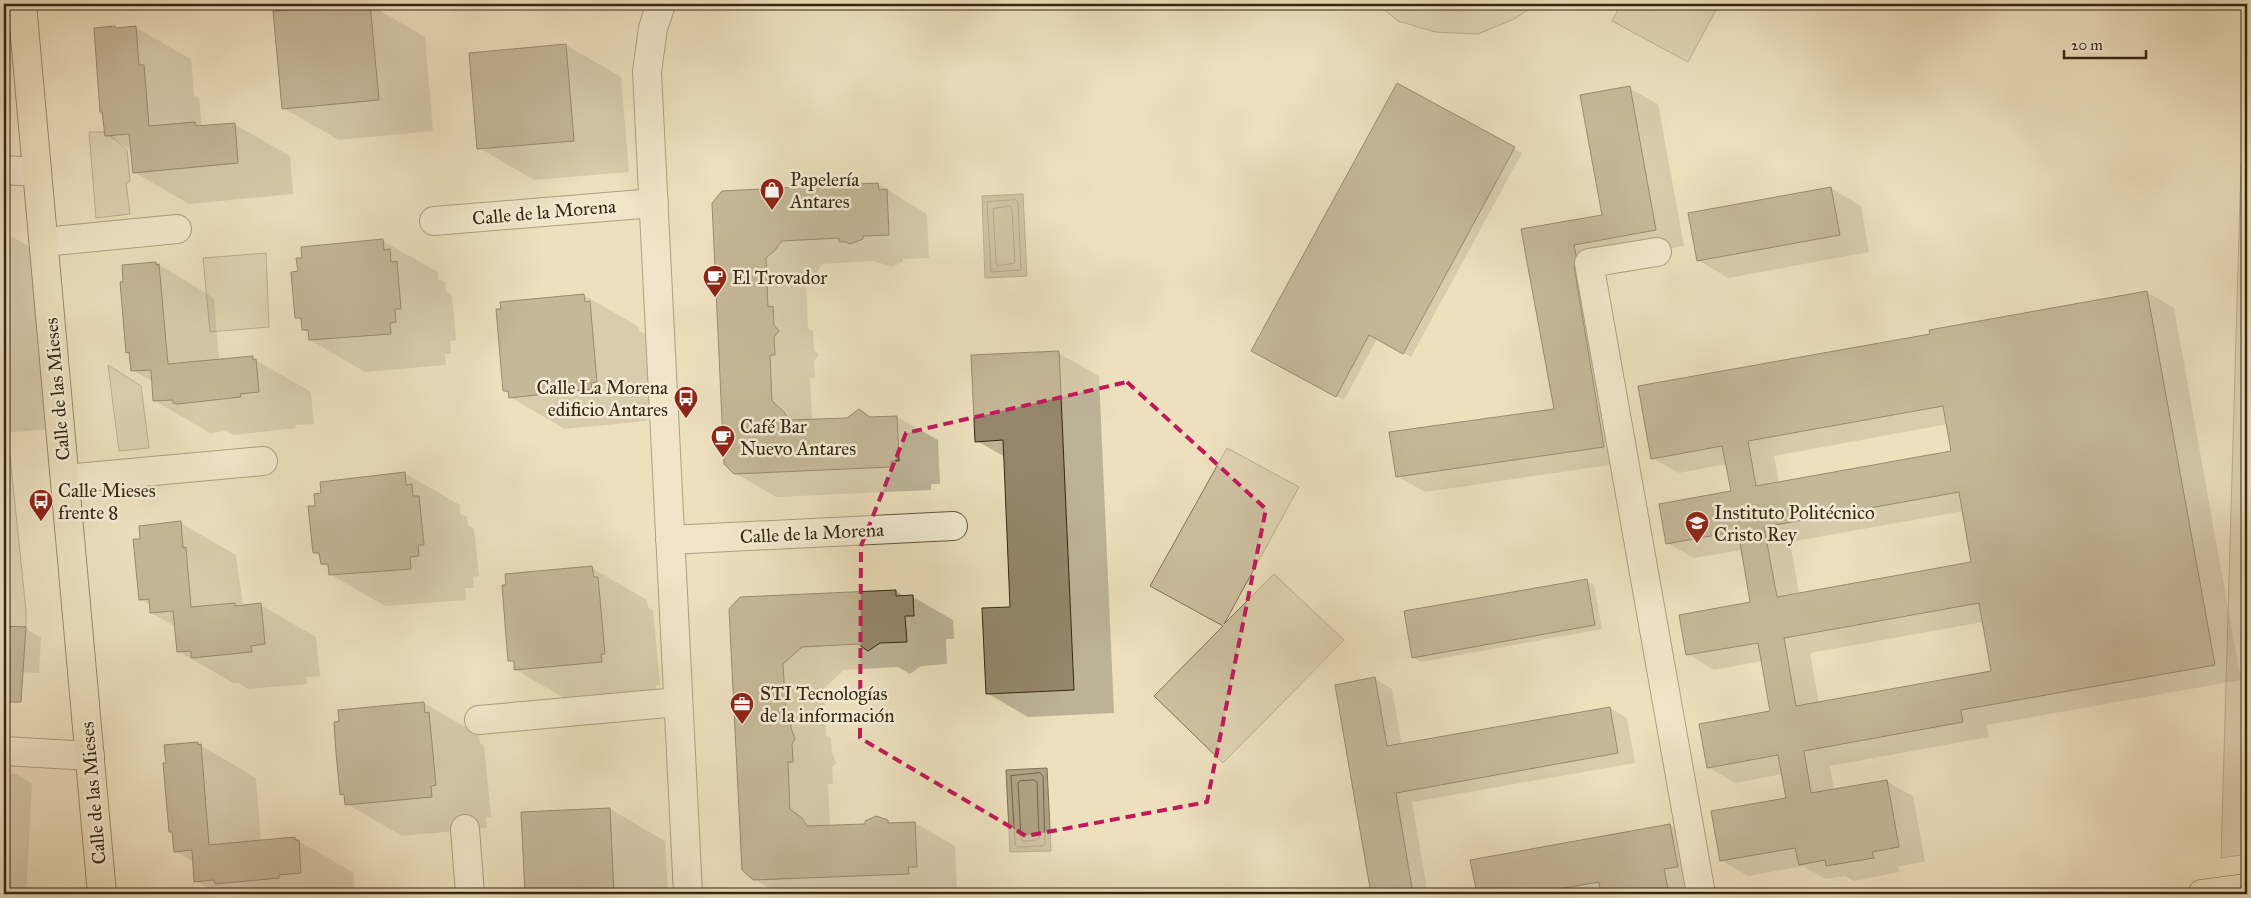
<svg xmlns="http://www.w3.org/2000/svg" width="2251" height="898" viewBox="0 0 2251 898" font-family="'IM FELL Great Primer',serif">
<rect width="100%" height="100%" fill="#ece0bd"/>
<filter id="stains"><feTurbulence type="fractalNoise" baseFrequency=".004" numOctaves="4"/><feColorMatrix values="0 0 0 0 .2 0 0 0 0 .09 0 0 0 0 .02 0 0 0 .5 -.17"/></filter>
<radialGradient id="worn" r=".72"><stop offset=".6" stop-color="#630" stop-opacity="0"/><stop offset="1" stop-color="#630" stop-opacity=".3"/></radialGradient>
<path fill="#cdc0a0" stroke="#817359" d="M1377 4H1538L1512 20 1478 34 1435 32 1398 21Z
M1621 4H1719L1688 62 1612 21Z
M89 132H104L105 136H111L127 150 130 181 126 183 130 214 96 218Z
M2241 164H2247V854L2221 858Z
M266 253 269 327 210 332 203 258Z
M108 365 141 386 149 448 119 451Z
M4 397 26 611V627L4 626Z
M1227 448 1299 487 1224 624 1274 574 1344 640 1223 763 1154 696 1223 626 1150 586Z"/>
<path fill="#aea183" stroke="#7e7056" d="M1023 194 1027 276 985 278 982 196Z
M1047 768 1051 851 1010 852 1006 770Z"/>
<path fill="#0003" fill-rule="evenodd" d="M370 5 425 37 433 131 339 140 283 108Z
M135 27 191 59 194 95 199 98 202 127 234 124 290 156 293 194 189 204 134 172 132 150 106 135Z
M566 45 621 77 629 172 534 180 479 148Z
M1397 85 1522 153 1411 357 1377 339 1344 400 1252 350Z
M1629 88 1658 104 1684 246 1602 261 1631 462 1425 492 1397 476 1555 410 1523 230 1604 216Z
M878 184 927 214 929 258 903 259V262L892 267 874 261 822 264 816 274 806 282 808 328 813 331 814 350 819 355 814 361 815 378H810L812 420 897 417 938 440 940 484H931V490L776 497 735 473 713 203Z
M1831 188 1861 206 1869 252 1728 278 1698 260Z
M4 232 35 250 37 277H32L38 342 45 399 52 429 4 433Z
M383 241 438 272V279L445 282 446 291 452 295 456 340 450 341 451 354H445L446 365 365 372 310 340 309 333 303 329V321L296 317 299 272Z
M156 263 214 298 219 361 252 358 308 390 311 393 314 424 295 425 296 428 234 435 225 431 210 433 155 401 153 382 132 370 131 354 128 352Z
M2147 292 2174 308 2241 680 1987 725 1989 737 1830 766 1834 791 1886 781 1913 796 1925 862 1898 866 1899 872 1854 881 1845 876 1826 879 1803 866 1748 876 1721 860 1788 799 1783 774 1735 783 1708 767 1772 712 1762 661 1714 670 1688 654 1752 603 1742 550 1694 558 1667 543 1732 492 1727 464 1679 473 1652 458 1931 335ZM1948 424 1953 452 1779 483 1774 456ZM1963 511 1973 563 1799 594 1790 542ZM1983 622 1992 672 1819 703 1810 653Z
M584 295 639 327V331L645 334 652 414H646L647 421 565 429 510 397 509 394 504 390Z
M1058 353 1099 376 1114 713 1028 717 987 693 1011 608 1005 457 977 441Z
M404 473 460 505V514L467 517 468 525 474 529 479 576 473 577 474 588H465L466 600 385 606 330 574 329 568 322 564 321 557 314 552 317 507Z
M181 523 236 555 243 606 261 605 316 637 320 676 306 677 307 684 248 689 238 683H233L178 651 176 627 151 613 150 605 140 599 142 540Z
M592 568 647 600 648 607 653 610 660 685H656L657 694 571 702 516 670 515 664 510 660Z
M1587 581 1594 585 1602 629 1421 662 1413 657Z
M896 591 906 597H913L953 620 954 639H946L947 664 921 666 910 674 898 667 844 670 824 688 826 735 831 738 832 752 836 763 832 767 833 784H828L830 827 866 825 887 821 892 824 915 823 955 846 957 890H949V894H780L754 879 731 609Z
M4 627 25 628 41 638 39 673 4 671Z
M1375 679 1392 689 1402 745 1610 708 1627 718 1635 763 1412 802 1428 894H1324L1370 886Z
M424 703 479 735 480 743 484 746 491 817H486L487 828 402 836 347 804 346 797 341 794 340 722Z
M197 743 256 778 261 842 295 839 354 873 355 894H218L196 881 194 862 175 851 173 834 170 832 167 764Z
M4 773 16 774 32 783 26 894H4Z
M610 809 665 841 668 894H526L522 814Z
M1670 825 1700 842 1695 894H1478L1472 861Z"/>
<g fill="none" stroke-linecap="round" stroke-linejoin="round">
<path stroke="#72644a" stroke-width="1" d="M1016 200 1018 202 1021 270 991 272 987 202Z
M1010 206 1012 209 1015 263 997 266 996 263 993 209Z
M1040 773 1043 776 1045 845 1043 846 1017 847 1015 845 1011 776Z
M1034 780 1037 782 1039 838 1037 840 1023 841 1021 838 1018 783 1020 781Z"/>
</g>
<path fill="#94876b" stroke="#352612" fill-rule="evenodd" d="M370 4 379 100 282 109 273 11Z
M115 26 116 28 136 26 139 65H144L149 126 195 122 196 126 235 123 238 163 133 173 129 134 105 136 102 112H100L94 28Z
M566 44 574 141 477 149 469 53Z
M1397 83 1515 147 1403 354 1369 335 1336 397 1251 351Z
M1630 86 1656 230 1574 245 1576 255 1574 266 1604 447 1396 477 1389 432 1554 409 1521 229 1602 215 1580 95Z
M878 183 879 190 887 189 889 235 863 236V239L850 244 846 242H839V238L782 241 775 250 766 258 768 307 773 306 774 325 779 331 774 337 775 355H770L772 401 784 412 789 420 847 418 859 409 870 417 897 416 899 461H891V467L734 474 724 464 712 203 722 191Z
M1831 187 1840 235 1697 261 1688 213Z
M383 239 384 250 390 249 391 262 397 261 401 309H395L396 322 390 323 391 334 309 340 308 330H302L301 318H295L291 272 298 271 296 258H302L301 247Z
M156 262V265L159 264 168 364 253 356V360L256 359 259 392 240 394 241 397 178 404 173 403V400L153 401 151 370 131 371 129 352 126 353 120 282H123L122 265Z
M2147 291 2215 665 1961 710 1963 722 1804 751 1811 793 1887 780 1899 847 1872 852 1874 858 1826 866 1825 860 1799 865 1795 848 1720 861 1711 811 1786 798 1778 755 1707 768 1699 724 1770 711 1758 643 1686 655 1679 615 1750 602 1738 531 1666 544 1659 504 1731 491 1722 446 1651 459 1638 386 1930 334 1929 330ZM1943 406 1951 451 1756 486 1748 441ZM1959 492 1971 562 1777 597 1764 527ZM1979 603 1991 671 1796 706 1784 638Z
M584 294 585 302 590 301 597 382 591 383 592 389 509 398 508 391H503L496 309H501L500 302Z
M1059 351 1074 690 986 694 982 608 1010 607 1004 462 1003 440 975 442 971 355Z
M405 472 406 485 412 484 413 496H419L424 545H418L419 556 410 557 411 569 329 575 328 564H321L319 553H313L308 506H315L314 494 321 493 320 482Z
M181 521 183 548 186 547 191 607 235 603V606L261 603 265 644 251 646 252 652 191 658V651L177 652 173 611 150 613 149 599 139 600 133 539H140L139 526Z
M592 566 594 577H598L605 654H601L602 662 514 670V661H508L506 636 502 585H506L505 574Z
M1587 579 1595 625 1412 658 1404 611Z
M896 590V596L913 595 914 616H905L907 642 880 643 868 651 858 644 802 647 783 664 786 713H790L791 728 795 739 792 744 793 762H788L790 809 802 818 807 826 865 824V821L876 816 888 820V823L915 822 917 867H908L909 874 753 880 742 870 729 609 740 597Z
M4 626 26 627 21 702H4Z
M1375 677 1387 746 1610 707 1618 753 1396 793 1413 894H1371L1335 685Z
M424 702 425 713 429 712 436 785 431 786 432 797 345 805 344 794 340 795 336 753 334 722 339 721 338 710Z
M198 742V745L201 744 209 845 295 837V840H299L301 873 279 875V878L215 884 214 880 194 882 192 850 174 852 172 832H169L163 763H166L164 745Z
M610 808 614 894H525L521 812Z
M1670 824 1678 867 1664 869 1669 894H1601L1599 882 1529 894H1477L1470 860Z"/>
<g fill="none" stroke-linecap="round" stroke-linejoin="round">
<defs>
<path id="minor" d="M661 4 653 28 647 72 688 894
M4 170 37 172
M434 221 654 203
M44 242 177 229
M1657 252 1589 263 1701 894
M65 479 263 461
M670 540 953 526
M479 720 678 702
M4 751 90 756
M465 829 470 894"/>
<path id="major" d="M22 4 102 894"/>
<path id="highway" d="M2202 894 2247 888"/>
</defs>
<use href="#minor" stroke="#63543d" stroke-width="30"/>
<use href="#major" stroke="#352612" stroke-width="30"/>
<use href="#highway" stroke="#352612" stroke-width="30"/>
<use href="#minor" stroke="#f3ebd4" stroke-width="28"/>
<use href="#major" stroke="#ece0bd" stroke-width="28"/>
<use href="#highway" stroke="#ece0bd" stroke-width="28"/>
</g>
<path d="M0 0H2251V898H0ZM1127 382 1266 509 1207 802 1026 836 860 738 861 546 906 433Z" fill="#ece0bd" fill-opacity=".55" fill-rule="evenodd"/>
<path fill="none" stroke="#c2185b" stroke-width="4" stroke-dasharray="10 6" stroke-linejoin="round" d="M1127 382 1266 509 1207 802 1026 836 860 738 861 546 906 433Z"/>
<defs>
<symbol id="shop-pin" viewBox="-11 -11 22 30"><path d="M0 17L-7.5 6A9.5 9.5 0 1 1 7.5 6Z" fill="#8f2418" stroke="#f3ebd4"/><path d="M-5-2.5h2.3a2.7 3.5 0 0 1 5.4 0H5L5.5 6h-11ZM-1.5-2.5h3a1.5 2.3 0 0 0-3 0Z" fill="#fff"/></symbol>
<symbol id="cafe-pin" viewBox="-11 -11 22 30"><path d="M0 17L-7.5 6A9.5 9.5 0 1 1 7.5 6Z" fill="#8f2418" stroke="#f3ebd4"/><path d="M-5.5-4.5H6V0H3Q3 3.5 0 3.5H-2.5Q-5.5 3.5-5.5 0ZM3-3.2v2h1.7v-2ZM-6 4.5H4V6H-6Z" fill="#fff"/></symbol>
<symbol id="bus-pin" viewBox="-11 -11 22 30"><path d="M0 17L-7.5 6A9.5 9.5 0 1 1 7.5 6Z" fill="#8f2418" stroke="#f3ebd4"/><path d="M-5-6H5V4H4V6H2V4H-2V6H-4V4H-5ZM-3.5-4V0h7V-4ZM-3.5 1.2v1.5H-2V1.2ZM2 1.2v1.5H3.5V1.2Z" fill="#fff"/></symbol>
<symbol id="school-pin" viewBox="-11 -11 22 30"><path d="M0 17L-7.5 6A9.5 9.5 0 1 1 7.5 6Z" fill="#8f2418" stroke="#f3ebd4"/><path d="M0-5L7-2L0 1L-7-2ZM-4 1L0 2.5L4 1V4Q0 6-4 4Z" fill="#fff"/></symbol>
<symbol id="office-pin" viewBox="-11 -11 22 30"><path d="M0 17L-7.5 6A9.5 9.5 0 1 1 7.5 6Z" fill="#8f2418" stroke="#f3ebd4"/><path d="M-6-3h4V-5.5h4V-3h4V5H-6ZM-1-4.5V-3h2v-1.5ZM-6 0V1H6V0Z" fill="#fff"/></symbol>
</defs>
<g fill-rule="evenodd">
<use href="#shop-pin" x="758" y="176" width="28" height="38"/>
<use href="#cafe-pin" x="701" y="263" width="28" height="38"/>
<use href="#bus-pin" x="672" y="384" width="28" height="38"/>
<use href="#cafe-pin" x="709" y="423" width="28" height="38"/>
<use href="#bus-pin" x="27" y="487" width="28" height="38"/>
<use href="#school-pin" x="1683" y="509" width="28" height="38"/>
<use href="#office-pin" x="728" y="690" width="28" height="38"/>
</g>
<g text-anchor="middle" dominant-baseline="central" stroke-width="5" stroke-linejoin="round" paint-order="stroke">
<g font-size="19" fill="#352612" stroke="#f3ebd4" text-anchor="start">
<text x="790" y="179">Papelería<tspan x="790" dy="22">Antares</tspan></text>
<text x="732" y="277">El Trovador</text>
<text x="668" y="387" text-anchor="end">Calle La Morena<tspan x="668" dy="22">edificio Antares</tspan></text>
<text x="740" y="426">Café Bar<tspan x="740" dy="22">Nuevo Antares</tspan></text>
<text x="58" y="490">Calle Mieses<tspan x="58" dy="22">frente 8</tspan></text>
<text x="1714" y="512">Instituto Politécnico<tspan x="1714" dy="22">Cristo Rey</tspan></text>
<text x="760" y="693">STI Tecnologías<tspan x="760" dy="22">de la información</tspan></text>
</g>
<g font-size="19" fill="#352612" stroke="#f3ebd4">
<text transform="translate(544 212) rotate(-5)">Calle de la Morena</text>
<text transform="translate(57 389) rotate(-95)">Calle de las Mieses</text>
<text transform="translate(812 533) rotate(-3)">Calle de la Morena</text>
<text transform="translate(93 793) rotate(-95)">Calle de las Mieses</text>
</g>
</g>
<rect width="2251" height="898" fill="none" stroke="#ece0bd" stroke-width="20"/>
<rect x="5" y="5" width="2241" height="888" fill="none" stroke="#352612" stroke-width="2.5"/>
<rect x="10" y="10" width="2231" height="878" fill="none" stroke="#352612"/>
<path d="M2064 50v8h82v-8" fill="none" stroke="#352612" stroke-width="2.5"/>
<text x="2071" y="50" font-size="15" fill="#352612" stroke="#f3ebd4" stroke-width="4" paint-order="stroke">20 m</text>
<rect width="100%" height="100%" filter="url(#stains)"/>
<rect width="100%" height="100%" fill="url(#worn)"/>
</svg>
